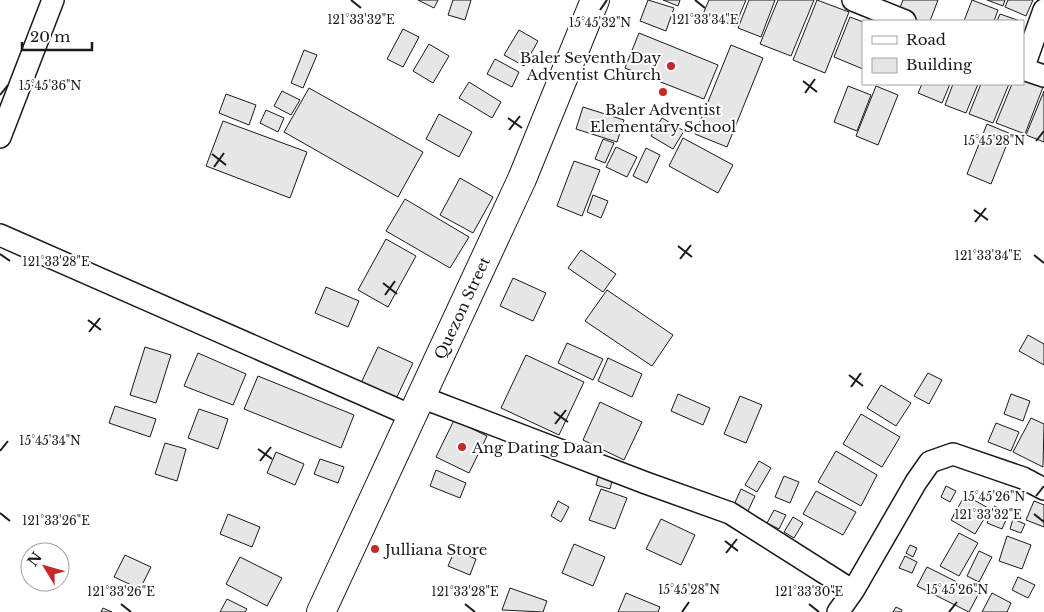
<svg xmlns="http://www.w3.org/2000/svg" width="1044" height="612" viewBox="0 0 1044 612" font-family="'Libre Baskerville',serif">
<rect width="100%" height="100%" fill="#fff"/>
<path fill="#e6e6e6" stroke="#1a1a1a" d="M418 0H438L434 8Z
M453 0H471L465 20 448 15Z
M648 0 674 8 666 31 640 21Z
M663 0H680L678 6Z
M709 0H746L735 26 703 14Z
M749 0H775L761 37 738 28Z
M778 0H814L791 56 760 44Z
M817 0 849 12 825 73 793 60Z
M903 0H938L930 21H920L898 13Z
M972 0 998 10 994 21H964Z
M987 0H1005L1003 6Z
M1008 0H1033L1026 16 1005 7Z
M1000 14 1020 21H997Z
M850 17 863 22V69L834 57Z
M403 29 419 37 403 67 387 59Z
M519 30 538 41 524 66 504 55Z
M639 33 718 65 704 99 625 68Z
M429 44 449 56 433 83 413 71Z
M731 45 763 58 727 147 695 134Z
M304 50 317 55 303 88 291 83Z
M495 59 519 72 512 87 487 74Z
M1023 79 1043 87 1025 134 996 123 1012 84H1023Z
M469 82 501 102 492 118 459 98Z
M922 84H950L942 103 918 93Z
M953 84H978L966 113 945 105Z
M981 84H1009L993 123 969 114Z
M848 86 871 95 857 131 834 122Z
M876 86 898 95 878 145 856 136Z
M309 88 423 152 398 197 284 132Z
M282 91 300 100 291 115 274 106Z
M1044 91V142L1026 135Z
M226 94 256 105 249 125 219 113Z
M583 107 624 120 617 142 576 129Z
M266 110 284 118 278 132 260 123Z
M439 114 472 132 459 157 426 139Z
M662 118 684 131 673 149 651 136Z
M223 121 307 152 290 198 206 166Z
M987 124 1011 134 991 184 967 174Z
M683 138 733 165 718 193 669 166Z
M603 139 614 143 605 163 595 159Z
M616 147 637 157 627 177 606 167Z
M646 148 660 155 647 183 633 176Z
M574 161 600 170 582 216 557 206Z
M460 178 493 197 473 233 440 215Z
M593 195 608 201 601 218 587 212Z
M405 199 469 237 450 268 386 231Z
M386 239 416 256 388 307 358 290Z
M581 250 616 274 603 292 568 268Z
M513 278 546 293 533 321 500 306Z
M326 287 359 301 348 327 315 313Z
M607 290 673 335 652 366 585 321Z
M1028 335 1044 344V365L1019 351Z
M567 343 603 359 593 380 558 363Z
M145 347 171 355 156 403 130 395Z
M378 347 413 363 396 399 361 383Z
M198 353 246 374 233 405 184 386Z
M526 355 584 382 559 435 501 408Z
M608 358 642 374 632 397 598 381Z
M928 373 942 380 929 404 914 396Z
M258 376 354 415 341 448 244 409Z
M881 385 911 403 896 426 867 408Z
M678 394 710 408 703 425 671 411Z
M1011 394 1030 401 1023 421 1004 414Z
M740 396 762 405 746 443 724 434Z
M600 402 642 422 624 460 583 440Z
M115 406 156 419 150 437 109 423Z
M199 409 228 419 218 449 188 438Z
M861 414 900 437 882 467 843 444Z
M1031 418 1044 424 1043 467 1013 452Z
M454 420 487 436 469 473 436 457Z
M996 423 1019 432 1011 451 988 442Z
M165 443 186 449 177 481 155 474Z
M836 451 877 475 861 506 818 482Z
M276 452 304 464 295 485 267 473Z
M320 459 344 467 338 483 314 474Z
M759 461 771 468 757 492 745 485Z
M436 470 466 483 460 498 430 486Z
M600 470 614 473 610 489 596 485Z
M784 476 799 482 790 503 775 497Z
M946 486 956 491 950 502 941 497Z
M601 489 627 498 615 529 589 520Z
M741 489 755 496 747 513 733 507Z
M816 491 856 512 843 535 803 514Z
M965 495 990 509 975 534 951 520Z
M558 501 569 507 561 522 551 516Z
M1034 501 1044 505V527L1026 520Z
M994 506 1009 513 1002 529 987 523Z
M774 510 786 515 779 529 767 523Z
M228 514 260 527 252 547 220 534Z
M793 517 803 523 794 538 784 532Z
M661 519 695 535 681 565 646 549Z
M1013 519 1025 524 1021 533 1010 529Z
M959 533 978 543 959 576 940 566Z
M1007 536 1031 545 1022 569 999 561Z
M574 544 605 557 593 586 562 573Z
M910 545 917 548 913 557 906 553Z
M455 550 476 559 470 575 448 566Z
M979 551 992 557 979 582 967 576Z
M125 555 151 567 140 589 114 577Z
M905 556 917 562 912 573 899 568Z
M240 557 282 578 267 606 226 584Z
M927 567 979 593 969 612 917 586Z
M1018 577 1035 585 1028 598 1012 590Z
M510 588 547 601 543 612 502 610Z
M626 593 660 607 658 612H618Z
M992 593 1011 603 1007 612H982Z
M227 599 247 609 245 612H220Z
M896 607 902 610 901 612H893Z
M103 608 112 612H101Z"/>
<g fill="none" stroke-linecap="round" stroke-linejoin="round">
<defs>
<path id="minor" d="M853 0 905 21
M1023 69 1044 10
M1023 69 1044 76
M0 137 53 0
M0 235 412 416
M421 397 646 483 730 513 853 591
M838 612 853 591 916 482 930 462 953 454 1023 478 1044 489"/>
<path id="primary" d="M321 612 522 179 595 0"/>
</defs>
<use href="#minor" stroke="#1a1a1a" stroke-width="24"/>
<use href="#primary" stroke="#1a1a1a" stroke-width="30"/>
<use href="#minor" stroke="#fff" stroke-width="21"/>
<use href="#primary" stroke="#fff" stroke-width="28"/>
</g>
<path fill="none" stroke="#1a1a1a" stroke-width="2" d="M351 0 361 8M695 0 705 8M600 10 607 0M803 81 817 92M805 93 815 79M0 95 8 85M508 118 522 128M509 130 520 116M1036 141 1044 131M212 154 226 165M214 167 224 153M974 210 988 220M975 222 986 208M678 246 692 257M0 254 10 261M1034 255 1044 263M680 259 691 245M383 283 397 294M385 295 395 281M88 320 101 330M89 332 100 318M849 375 863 386M851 387 861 373M554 412 568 422M555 424 566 410M258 449 272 459M0 451 8 441M260 461 271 447M1036 496 1044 486M0 513 10 521M1034 514 1044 522M725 541 738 551M726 553 737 539M121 604 131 612M465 604 475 612M809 604 819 612M682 612 689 602M949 612 957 602"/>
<g fill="#c62828" stroke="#fff" stroke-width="2">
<circle cx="671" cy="66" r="5"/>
<circle cx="663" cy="92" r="5"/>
<circle cx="462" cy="447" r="5"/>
<circle cx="375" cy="549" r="5"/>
</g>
<g text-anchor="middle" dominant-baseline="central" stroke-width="4" stroke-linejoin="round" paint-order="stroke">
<g font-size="15" fill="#1a1a1a" stroke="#fff" text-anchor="start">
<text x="661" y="57" text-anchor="end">Baler Seventh Day<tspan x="661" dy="17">Adventist Church</tspan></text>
<text x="663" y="109" text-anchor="middle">Baler Adventist<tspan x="663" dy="17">Elementary School</tspan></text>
<text x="472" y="447">Ang Dating Daan</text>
<text x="385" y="549">Julliana Store</text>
</g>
<g font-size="15" fill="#1a1a1a" stroke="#fff">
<text transform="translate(462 308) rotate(-65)">Quezon Street</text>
</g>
</g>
<g font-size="12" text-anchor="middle" fill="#1a1a1a" stroke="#fff" stroke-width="4" stroke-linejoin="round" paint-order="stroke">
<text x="361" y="24">121°33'32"E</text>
<text x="705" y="24">121°33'34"E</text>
<text x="600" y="27">15°45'32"N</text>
<text x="50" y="90">15°45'36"N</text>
<text x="994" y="145">15°45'28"N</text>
<text x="988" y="260">121°33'34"E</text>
<text x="56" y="266">121°33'28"E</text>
<text x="50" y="445">15°45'34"N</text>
<text x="994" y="501">15°45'26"N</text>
<text x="988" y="519">121°33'32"E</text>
<text x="56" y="525">121°33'26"E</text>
<text x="689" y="594">15°45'28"N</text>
<text x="957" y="594">15°45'26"N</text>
<text x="121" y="596">121°33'26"E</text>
<text x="465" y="596">121°33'28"E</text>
<text x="809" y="596">121°33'30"E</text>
</g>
<rect x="862" y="20" width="162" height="65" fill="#ffffff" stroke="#a3a3a3"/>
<rect x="872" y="36" width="25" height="8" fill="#ffffff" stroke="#a3a3a3"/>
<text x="906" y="45" font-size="15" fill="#1a1a1a">Road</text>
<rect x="872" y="58" width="25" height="15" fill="#e6e6e6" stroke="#a3a3a3"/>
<text x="906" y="70" font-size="15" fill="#1a1a1a">Building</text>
<g transform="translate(45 567) rotate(307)"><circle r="24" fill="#ffffff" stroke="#a3a3a3"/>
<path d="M0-4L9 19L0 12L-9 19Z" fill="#c62828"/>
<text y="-8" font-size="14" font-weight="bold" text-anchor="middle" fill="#1a1a1a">N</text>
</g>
<path d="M22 42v8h70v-8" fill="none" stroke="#1a1a1a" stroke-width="2.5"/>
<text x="30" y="42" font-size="15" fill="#1a1a1a" stroke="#ffffff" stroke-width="4" paint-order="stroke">20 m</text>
</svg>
